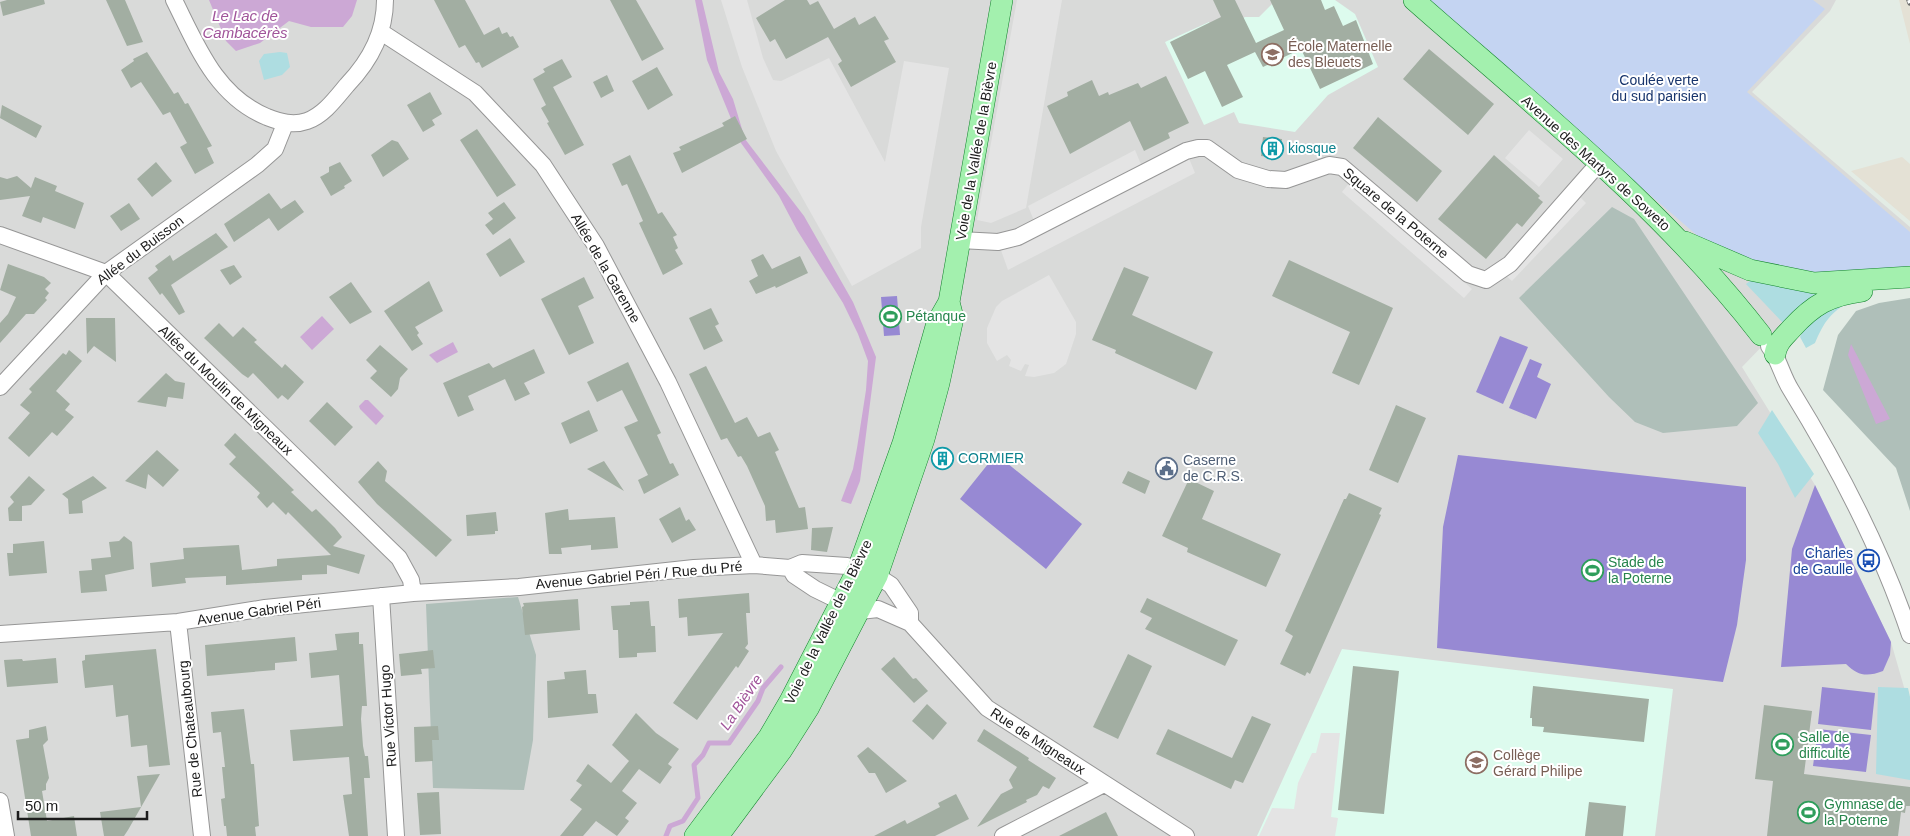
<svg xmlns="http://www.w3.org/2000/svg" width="1910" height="836" viewBox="0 0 1910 836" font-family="Arial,sans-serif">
<rect width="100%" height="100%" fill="#e3ece5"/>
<path fill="#d9dad9" d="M0 0H1836L1830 11 1752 92 1910 227V272L1825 281 1742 367 1815 485 1891 642 1910 708V836H0Z"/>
<path fill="#e4e1d5" d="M1899 0H1910V44Z
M1902 157 1910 164V221L1851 171Z"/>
<path fill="#ddfbee" d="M1276 0H1335L1355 14 1378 67 1328 95 1295 132 1239 123 1234 112 1204 125 1165 42 1209 22 1215 32 1245 17H1259Z
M1342 649 1673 689 1655 836H1257Z"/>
<path fill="#afbfb9" d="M1612 207 1634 219 1758 403 1737 426 1663 433 1635 422 1609 397 1519 298Z
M1910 298V511L1896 468 1823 390 1838 335 1856 311 1879 303Z
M518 597 536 655 533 740 524 790 433 788 426 604Z"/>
<path fill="#aedde1" d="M280 52 287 53 290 67 282 75 264 80 259 61 264 54Z
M1754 278 1823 292 1784 324 1746 284Z
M1852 301C1831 311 1824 322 1815 343L1806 348 1800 337 1808 320Z
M1772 410 1814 474 1795 498 1778 464 1758 433Z
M1878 687 1908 688 1910 697V780L1876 774Z"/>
<path fill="#c4d4f2" d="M1423 0H1813L1825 9 1747 92 1910 232V270C1864 275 1793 275 1749 262 1734 258 1720 250 1706 243Z"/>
<path fill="#9789d3" d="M897 296 900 335 884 336 881 297Z
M1500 336 1528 347 1503 404 1476 392Z
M1530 359 1542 364 1537 377 1551 384 1536 419 1509 408Z
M996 454 1082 524 1046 569 960 499Z
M1458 455 1746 487V560L1737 625 1723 682 1437 648 1443 527Z
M1815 485 1891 642 1890 655 1883 671C1867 677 1858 676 1846 664L1781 667 1792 549Z
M1822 687 1875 693 1871 730 1818 724Z
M1818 729 1871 735 1866 772 1813 766Z"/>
<path fill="#e4e4e4" d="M721 0H747L763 58 773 80 781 81 829 58 885 162 904 61 949 68 921 227V248L852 286 776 151 742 67Z
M1017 0H1062L1026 208 991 223 977 220Z
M1529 130 1563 159 1539 187 1505 158Z
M1135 150 1145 174 1186 151 1195 173 1008 270 998 242 1037 228 1028 206Z
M1350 182 1472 289 1464 298 1342 192Z
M1578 195 1586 203 1512 281 1503 273Z
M1049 275 1076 322V334L1066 364 1054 373 1034 377 1025 376 1029 365 1025 364 1021 371 1009 366 1011 360 1007 355 997 361 987 343V328L996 307 1002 301Z
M1321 733H1340L1331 817 1338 818 1335 836H1259L1272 808 1294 809 1298 783 1312 753H1316Z"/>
<path fill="#cca8d5" d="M209 0H357L352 16 343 27H311L289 21 260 43 236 51 226 41Z
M695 0H702L719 72 733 99 745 139 804 216 853 302 876 357 860 481 851 504 841 501 853 469 857 448 866 390 868 361 858 334 843 303 797 230 779 196 741 143 707 60Z
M322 316 334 329 312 350 300 337Z
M453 342 458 352 437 363 429 355Z
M1851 344 1890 419 1876 424 1848 355Z
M365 400H368L384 416 376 425 360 409 359 406Z"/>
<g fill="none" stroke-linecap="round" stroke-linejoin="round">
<path stroke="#cca8d5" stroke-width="5" d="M666 836 670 826 683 821 698 798 694 765 703 755 709 743H729L758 701 763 688 781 667"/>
</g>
<path fill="#a2aea2" d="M7 0H44L45 4 3 16 0 2Z
M106 0H125L143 42 127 46Z
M434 0H465L484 35 499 27 502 34 507 32 510 37 513 36 519 47 482 68 479 62 476 63 465 45 459 48Z
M610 0H636L664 49 642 61Z
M785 0H807L810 5 818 1 834 29 855 17 859 25 875 16 889 39 884 41 896 62 851 87 838 64 842 61 828 37 786 59 775 39 770 42 756 18Z
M1213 0H1235L1256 43 1284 30 1270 0H1321L1325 10 1334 6 1343 26 1356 20 1373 64 1320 89 1301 49 1263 67 1255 52 1227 65 1243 97 1222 107 1205 71 1188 79 1170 42 1221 17Z
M1429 49 1494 104 1468 135 1403 79Z
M147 52 174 94 178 92 185 104 188 103 212 146 207 148 214 163 195 174 180 147 187 143 170 112 163 115 141 82 131 88 121 70 134 61 133 59Z
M562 59 572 77 553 87 584 145 565 155 547 123 549 122 541 108 546 105 533 79 545 72 543 69Z
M657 67 673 95 648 110 632 81Z
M607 75 614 91 601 98 593 82Z
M1166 76 1189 123 1168 133 1170 138 1144 151 1130 121 1070 154 1047 106 1068 96 1067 92 1092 80 1099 96 1108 92 1109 95 1138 83 1141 88Z
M430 92 442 114 432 120 435 125 423 132 407 105Z
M2 105 42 126 36 138 0 118Z
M735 116 747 139 682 173 673 153 681 150 679 147 724 126 722 123Z
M1378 117 1442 171 1417 202 1353 148Z
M477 129 516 185 497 197 460 140Z
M1263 137 1282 139 1280 158 1261 156Z
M392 140 398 142 409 159 383 177 371 155Z
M630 155 658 214 662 212 677 235 673 237 678 248 675 250 683 264 663 275 639 223 643 221 627 184 622 186 612 164Z
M1494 155 1540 196 1538 198 1543 202 1522 227 1517 223 1486 259 1438 219Z
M156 162 172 181 152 197 137 179Z
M340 162 352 181 344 186 345 188 331 196 320 177 329 172V167Z
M17 176 31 188 35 177 57 186 55 191 84 203 75 229 43 217 41 223 22 216 30 196 0 200V177L7 179Z
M269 193 281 209 295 200 304 212 278 231 269 218 234 242 224 224Z
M504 202 516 218 493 235 485 225 493 219 488 213Z
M129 203 140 219 121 231 110 216Z
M216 233 228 247 171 285 185 312 179 315 162 293 160 295 148 278 158 270 155 266 170 255 173 261Z
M510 238 525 262 500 277 486 254Z
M763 254 772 269 800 256 808 273 776 288 775 286 756 294 749 281 758 276 751 260Z
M1289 260 1393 308 1359 385 1332 373 1350 332 1272 296Z
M8 264 44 277 51 283 45 289 49 293 45 298 47 300 34 314H26L0 343V323L8 314 16 297 0 290Z
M234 265 242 277 230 285 220 270Z
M1124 267 1149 277 1132 315 1213 352 1196 390 1115 353 1116 350 1092 340Z
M584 277 594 298 578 306 594 343 569 355 541 299Z
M429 281 443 311 415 327 419 333 417 335 423 344 412 351 384 311Z
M351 282 372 312 350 324 329 297Z
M711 308 719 324 715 326 723 341 704 350 689 318Z
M86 318H115L116 362 94 346 87 354Z
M219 323 233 337 243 327 257 340 254 342 282 368 285 364 304 382 288 400 282 395 278 399 253 373 248 378 242 374 204 338Z
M380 345 408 369 400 378 398 389 391 397 370 378 377 371 366 360Z
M534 349 545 373 524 383 530 394 515 401 505 379 468 396 474 410 458 417 443 383 489 363 493 368Z
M69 350 82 361 56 391 70 404 65 410 74 417 57 436 52 432 29 457 8 438 30 413 20 405 32 392 29 389 63 353 66 355Z
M628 362 661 433 657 435 670 464 673 463 679 475 644 494 638 480 648 475 624 427 638 421 622 390 597 402 587 382Z
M706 366 735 423 747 417 758 437 770 432 779 450 775 452 799 508 805 507 808 529 776 533 775 520 766 521 765 506 747 466 741 456 738 457 727 438 721 440 689 374Z
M166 373 175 381 185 383 183 399 168 397 166 407 137 402Z
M327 402 353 427 335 446 309 421Z
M1396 405 1426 418 1398 483 1369 470Z
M589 410 598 431 570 444 561 423Z
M235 433 294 490 291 492 312 512 316 509 335 528 342 537 333 546 365 555 359 574 327 565V574L302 575V580L226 585V576L185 578 186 583 152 587 150 563 184 559 183 548 239 545 242 570 277 566V559L331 555 288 512 286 515 273 502 267 508 257 497 260 493 229 464 236 457 224 445Z
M157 450 179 470 163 487 148 474 146 489 125 481Z
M378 461 387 471 385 481 452 540 436 557 377 504 358 482Z
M604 461 624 491 587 469Z
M1128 471 1150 481 1145 494 1122 483Z
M29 476 45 490 31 505 22 506V521H9L8 508 14 502 10 497Z
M93 476 107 488 82 501 83 513 69 514 68 499 62 494Z
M1189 479 1214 491 1202 519 1281 554 1266 587 1187 552 1188 548 1162 536Z
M1349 493 1382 508 1379 514 1381 515 1310 674 1307 672 1305 676 1280 664 1293 636 1285 631 1344 499H1346Z
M680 507 686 521 689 519 696 530 672 543 659 519Z
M568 509 569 520 615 517 618 548 591 550V545L561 548 562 554H549L545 513Z
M496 512 498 531H495V534L467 536 466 515Z
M833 527 827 552 811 550 812 528Z
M124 536 132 542 134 569 105 575 107 591 81 593 79 571 92 570 91 559 111 557 109 542 119 541Z
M44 541 47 573 9 576 7 553H13V544Z
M749 593 750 613H746L748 644 745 648 749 651 738 668 736 666 697 720 673 703 723 633 688 636 687 617 679 618 678 599Z
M1147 598 1238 640 1225 666 1145 629 1152 618 1140 612Z
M578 599 580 630 525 635 522 607 524 606 523 603Z
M649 601 651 626H655L656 652 637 653V657L619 658 618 630H613L611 606 630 605V602Z
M359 632V644H363L367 706H362L361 719 363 746 365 756H368L370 778H364L368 836H349L343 795 352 794 349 757 293 761 290 730 343 726 339 675 311 678 309 653 337 650 335 634Z
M295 637 297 661 275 663V670L207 676 205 645Z
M156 649 170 765 149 767 147 745 131 747 128 715 116 717 113 685 85 688 82 661 85 660V655Z
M433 650 435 668 421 669 422 674 401 676 399 654Z
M1128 654 1152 666 1118 739 1093 727Z
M894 657 913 679 916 678 928 691 914 703 881 669Z
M56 658 58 683 7 687 4 660 22 659 23 661Z
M1353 666 1399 671 1384 814 1338 810Z
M586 670 588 694H596L598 713 548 718 547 681 565 679 564 672Z
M1533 686 1649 699 1644 742 1543 732 1544 727 1532 726V718H1530Z
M927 704 947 723 933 740 912 721Z
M1764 705 1812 711 1804 774 1910 787V806H1906L1905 813 1901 812 1898 836H1767L1773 781 1755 779Z
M244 709 251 764H254L259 826 255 827 256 836H227L226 826H224L221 799 225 798 222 767H225L221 732 213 733 211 712Z
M636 713 656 733 679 749 668 764 672 767 660 784 639 769 622 791 637 803 625 818 629 821 617 836 596 821 583 836H560L582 809 570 800 582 785 576 781 588 764 611 783 629 761 612 745Z
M1252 716 1271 724 1243 783 1235 780 1231 789 1156 754 1168 729 1232 758Z
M46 726 48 740 43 745 49 778 46 784V790L42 791 47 821 74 816 77 836H31L16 740 29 738V730Z
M438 726 439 740H432L433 761 415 762 414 727Z
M984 729 1029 758 1028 760 1056 778 1049 789 1043 786 1037 795 1026 800 1027 802 977 827 1001 794 1013 788 1009 780 1017 767 977 741Z
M868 747 907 781 886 793 875 773H869L857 756Z
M160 774 128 830 124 836H104L100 812 141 807 137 776Z
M439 792 441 834 420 835 417 793Z
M956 794 969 819 935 836H874L905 820 907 824 940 807 938 803Z
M1589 802 1626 806 1623 836H1585Z
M1106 812 1118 836H1059Z"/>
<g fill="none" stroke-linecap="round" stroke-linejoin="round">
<defs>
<path id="minor" d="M174 0C197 46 216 96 267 117 280 122 293 126 307 121 324 115 336 98 347 85 369 62 385 33 385 0
M381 32 475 93 543 165 596 246 668 382 754 565
M0 235 106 273 399 558 411 580 413 593
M960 240 998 242 1018 237 1186 151 1198 148H1207L1238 170 1268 179 1286 180 1329 165 1342 167 1468 274 1486 280 1510 264 1599 163
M1769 346C1779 359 1782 376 1791 390 1839 468 1881 548 1910 635
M0 387 106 273 257 165 275 149 285 124
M790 568 794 575 815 589 860 611 878 609 910 623 987 708 1186 836
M381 596 396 836
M178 622 202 836
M0 634 178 622 265 608 413 593 519 587 694 568 754 565 790 568 802 563 847 566 877 576 891 585 910 613V623
M0 801 6 836
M1003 836 1104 784"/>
<path id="major" d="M1414 0C1534 106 1662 207 1761 335
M1685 242 1750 270 1814 283 1910 277
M1775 354C1777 342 1784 337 1792 328 1813 305 1830 295 1862 291
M695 836 769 737 790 701 858 569 903 443 937 323 949 302 1002 0
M718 836 781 751 809 707 877 576 924 439 939 383 953 318 949 302"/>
</defs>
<use href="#minor" stroke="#969696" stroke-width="18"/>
<use href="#major" stroke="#11832c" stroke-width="22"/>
<use href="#minor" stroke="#fff" stroke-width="16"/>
<use href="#major" stroke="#a3f0ae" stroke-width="21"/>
<defs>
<path id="rail" d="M1909 0 1910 3"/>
</defs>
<use href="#rail" stroke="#6a6a6a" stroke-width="5.5"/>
<use href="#rail" stroke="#fff" stroke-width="4" stroke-dasharray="11" stroke-linecap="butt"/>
</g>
<defs>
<symbol id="school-ring" viewBox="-11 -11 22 22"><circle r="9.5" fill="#fff" stroke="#8d6e63" stroke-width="1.5"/><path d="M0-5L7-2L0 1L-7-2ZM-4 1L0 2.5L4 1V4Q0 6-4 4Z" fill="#8d6e63"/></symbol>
<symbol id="building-ring" viewBox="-11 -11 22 22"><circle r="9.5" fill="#fff" stroke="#0f9aa8" stroke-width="1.5"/><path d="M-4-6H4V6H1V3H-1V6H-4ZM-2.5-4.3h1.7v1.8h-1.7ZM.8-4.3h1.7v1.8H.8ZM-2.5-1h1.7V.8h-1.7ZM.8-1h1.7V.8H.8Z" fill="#0f9aa8"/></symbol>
<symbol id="stadium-ring" viewBox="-11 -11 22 22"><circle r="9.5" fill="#fff" stroke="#2e9e5b" stroke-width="1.5"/><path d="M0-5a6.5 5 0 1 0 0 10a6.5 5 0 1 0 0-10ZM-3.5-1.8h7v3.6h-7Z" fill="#2e9e5b"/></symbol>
<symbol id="civic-ring" viewBox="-11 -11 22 22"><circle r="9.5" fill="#fff" stroke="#5c6f8a" stroke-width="1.5"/><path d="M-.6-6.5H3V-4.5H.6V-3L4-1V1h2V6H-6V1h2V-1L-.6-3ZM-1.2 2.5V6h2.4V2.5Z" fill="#5c6f8a"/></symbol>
<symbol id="bus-ring" viewBox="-11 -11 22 22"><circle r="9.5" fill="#fff" stroke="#1a4fb4" stroke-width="1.5"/><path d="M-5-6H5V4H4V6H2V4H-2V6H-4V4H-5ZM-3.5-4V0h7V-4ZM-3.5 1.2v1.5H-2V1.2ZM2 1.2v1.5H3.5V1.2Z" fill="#1a4fb4"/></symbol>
</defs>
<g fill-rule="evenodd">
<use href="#school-ring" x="1260" y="42" width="25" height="25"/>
<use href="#building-ring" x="1260" y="136" width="25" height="25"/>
<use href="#stadium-ring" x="878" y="304" width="25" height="25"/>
<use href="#building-ring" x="930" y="446" width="25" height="25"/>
<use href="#civic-ring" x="1154" y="456" width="25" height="25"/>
<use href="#bus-ring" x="1856" y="548" width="25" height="25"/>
<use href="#stadium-ring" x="1580" y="558" width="25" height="25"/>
<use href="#stadium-ring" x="1770" y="732" width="25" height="25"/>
<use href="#school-ring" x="1464" y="750" width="25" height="25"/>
<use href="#stadium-ring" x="1796" y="800" width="25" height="25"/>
</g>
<g text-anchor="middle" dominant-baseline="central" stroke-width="4" stroke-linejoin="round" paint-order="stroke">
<g font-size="14" fill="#785e54" stroke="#fff" text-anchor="start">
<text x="1288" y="46">École Maternelle<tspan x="1288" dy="16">des Bleuets</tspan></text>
<text x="1493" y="755">Collège<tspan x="1493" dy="16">Gérard Philipe</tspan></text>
</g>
<g font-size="14" fill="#17346c" stroke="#fff">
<text x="1659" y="80">Coulée verte<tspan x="1659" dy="16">du sud parisien</tspan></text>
</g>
<g font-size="14" fill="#0d838f" stroke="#fff" text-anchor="start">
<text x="1288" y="148">kiosque</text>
<text x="958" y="458">CORMIER</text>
</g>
<g font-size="14" fill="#1c1c1c" stroke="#fff">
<text transform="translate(976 151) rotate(-80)">Voie de la Vallée de la Bièvre</text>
<text transform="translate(1596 163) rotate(42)">Avenue des Martyrs de Soweto</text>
<text transform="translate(1396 213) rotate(40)">Square de la Poterne</text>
<text transform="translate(140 250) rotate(-37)">Allée du Buisson</text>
<text transform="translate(606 268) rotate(60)">Allée de la Garenne</text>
<text transform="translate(226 390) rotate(44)">Allée du Moulin de Migneaux</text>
<text transform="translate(639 575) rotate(-5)">Avenue Gabriel Péri / Rue du Pré</text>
<text transform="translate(259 611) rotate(-8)">Avenue Gabriel Péri</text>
<text transform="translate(828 622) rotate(-64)">Voie de la Vallée de la Bièvre</text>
<text transform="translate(388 716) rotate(-94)">Rue Victor Hugo</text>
<text transform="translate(190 729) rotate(-96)">Rue de Chateaubourg</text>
<text transform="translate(1038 741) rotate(33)">Rue de Migneaux</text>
</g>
<g font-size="14" fill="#27864d" stroke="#fff" text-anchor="start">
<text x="906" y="316">Pétanque</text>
<text x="1608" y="562">Stade de<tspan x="1608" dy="16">la Poterne</tspan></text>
<text x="1799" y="737">Salle de<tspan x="1799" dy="16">difficulté</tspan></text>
<text x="1824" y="804">Gymnase de<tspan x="1824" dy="16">la Poterne</tspan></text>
</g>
<g font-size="14" fill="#4e5e75" stroke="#fff" text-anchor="start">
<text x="1183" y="460">Caserne<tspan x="1183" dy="16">de C.R.S.</tspan></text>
</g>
<g font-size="14" fill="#164399" stroke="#fff" text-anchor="end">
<text x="1853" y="553">Charles<tspan x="1853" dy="16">de Gaulle</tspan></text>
</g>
<g font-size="15" font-style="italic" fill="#a0549a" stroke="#fff">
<text x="245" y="15">Le Lac de<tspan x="245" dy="17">Cambacérès</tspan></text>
<text transform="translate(741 702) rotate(-56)">La Bièvre</text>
</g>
</g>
<path d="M18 811v8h129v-8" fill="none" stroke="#1c1c1c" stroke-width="2.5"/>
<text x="25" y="811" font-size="15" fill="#1c1c1c" stroke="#ffffff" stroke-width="4" paint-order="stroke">50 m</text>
</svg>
